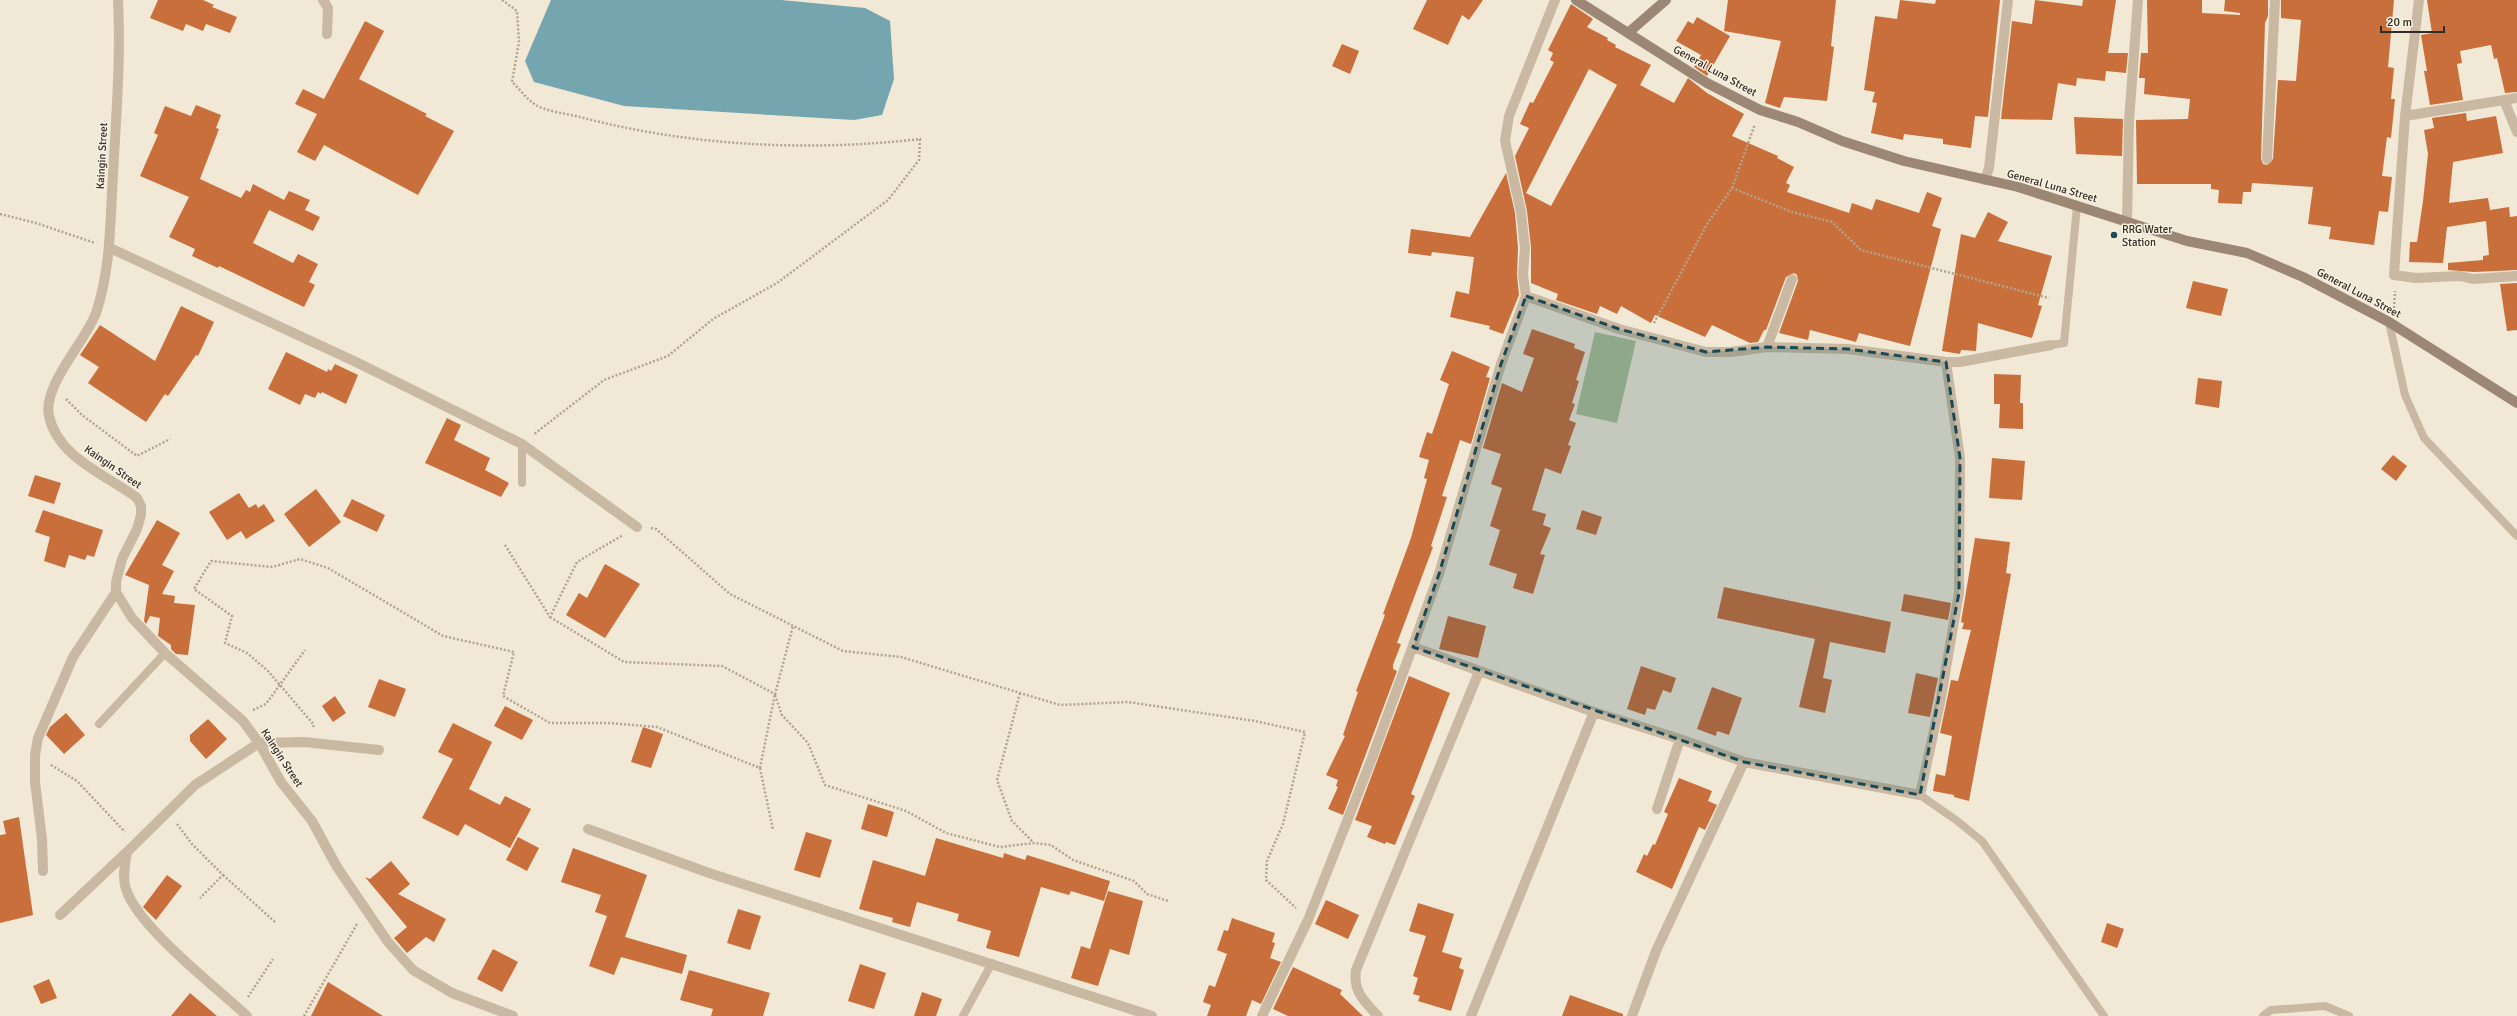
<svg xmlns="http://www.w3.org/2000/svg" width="2517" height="1016" viewBox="0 0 2517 1016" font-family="Signika,sans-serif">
<rect width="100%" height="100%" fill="#f1e8d6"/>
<path fill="#adc096" d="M1595 332 1636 341 1617 423 1576 414Z"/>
<path fill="#75a5ae" d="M551 0H781L865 8 890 21 894 79 882 115 854 120 624 106 534 82 525 61Z"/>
<path fill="#c96f3c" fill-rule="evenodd" d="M158 0H203L214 5 212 7 237 17 230 33 206 24 203 31 186 24 183 31 150 18Z
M1427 0H1483L1469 20 1462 15 1448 45 1413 29Z
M1728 0H1836L1831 46 1834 47 1827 101 1784 97 1780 108 1765 103 1781 41 1724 31Z
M1900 0 1935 4 1936 0H2000L1988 117 1975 116 1971 148 1943 144V139L1904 134 1903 140 1871 133 1877 103 1872 102 1875 92 1864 90 1875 16 1897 19Z
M2035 0 2082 6 2083 0H2116L2108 53H2128L2126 73 2106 71 2105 81 2077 78 2076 86 2058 83 2052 120 2001 119 2012 21 2032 24Z
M2147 0H2202V13L2240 15V13L2224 11 2225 0H2268V16L2265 23 2261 159 2263 164 2267 165 2273 159 2278 80 2296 81 2301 20 2281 18V0H2394L2388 67 2394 68 2391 99H2395L2391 138 2387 137 2382 176 2392 177 2388 212 2379 211 2374 245 2329 239 2331 227 2308 224 2313 187 2252 183 2251 192H2243L2242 204 2218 203 2219 190 2211 189V184H2137L2136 120 2188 119 2190 99 2144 94 2145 78H2139L2141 53H2148Z
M2427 0H2517V92L2505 93 2497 58 2494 59 2491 45 2460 51 2462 63 2457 64 2463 100 2430 105 2424 71H2427L2421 35 2432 33Z
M1571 4 1593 19 1587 27 1608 38 1607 40 1616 45 1615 47 1651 65 1640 85 1674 103 1688 78 1707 93 1744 114 1732 136 1778 156 1777 158 1794 167 1786 183 1790 185 1787 192 1849 213 1852 203 1872 210 1876 199 1919 213 1927 192 1942 198 1932 226 1941 229 1910 346 1859 333 1856 342 1810 330 1808 340 1779 333 1798 281 1797 275 1794 273 1786 277 1766 330H1764L1758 342 1750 343 1712 325 1705 337 1655 315 1651 323 1621 306 1617 314 1600 306 1597 314 1556 300 1558 294 1531 283V247L1527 211 1515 156 1529 128 1520 124 1530 102 1533 103 1554 62 1550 60 1553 53 1548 50ZM1589 69 1617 85 1551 206 1526 193Z
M1697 17 1730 36 1707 76 1694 67 1701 55 1676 41 1688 21 1693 24Z
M365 21 384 31 359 79 427 114 425 116 454 131 418 195 324 145 315 161 297 152 317 114 295 104 303 89 324 99Z
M1342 44 1359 51 1350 74 1332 66Z
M196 105 221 115 216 128 219 129 200 179 241 198 246 190 250 192 253 184 284 200 289 191 310 200 305 210 320 217 313 231 269 210 253 243 293 263 298 254 318 264 309 282 315 285 304 307 219 266 218 268 192 256 195 249 169 237 189 197 140 176 158 135 154 133 165 106 191 116Z
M2466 113 2467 121 2496 116 2503 153 2453 162 2449 203 2488 198 2490 210 2509 207 2510 217 2517 216V270L2474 272 2448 270V263L2483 260V256L2489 255 2486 221 2447 227 2443 263 2409 262 2410 242H2417L2423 201 2428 154 2424 130 2434 128 2432 118Z
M2074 117 2123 119 2122 156 2076 154Z
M1506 173 1515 213 1518 248 1517 275 1519 295 1503 334 1489 329 1490 326 1450 317 1456 291 1469 294 1474 257 1432 252 1431 256 1408 253 1411 229 1470 237Z
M1988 212 2008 222 1998 241 2052 256 2038 305 2042 306 2032 338 1978 323 1976 351 1961 350 1960 354 1942 351 1961 234 1975 238Z
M2193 281 2228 289 2221 316 2186 308Z
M2517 283V330L2507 331 2500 284Z
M181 306 214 322 198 356 196 355 168 396 165 394 146 422 88 383 99 367 80 355 100 325 155 361Z
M1532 329 1575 344 1574 348 1585 352 1576 380 1579 381 1572 403 1575 404 1569 420 1576 423 1568 445 1571 446 1561 474 1545 468 1532 510 1546 514 1543 525 1551 528 1540 554 1545 555 1533 594 1513 588 1517 574 1489 565 1500 530 1490 526 1502 488 1491 484 1501 454 1483 448 1502 383 1522 392 1534 358 1523 354Z
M1452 351 1490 367 1486 377 1490 378 1471 444 1460 440 1442 496 1447 497 1431 546 1433 547 1397 643 1401 644 1393 665V669L1397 671 1343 815 1328 809 1338 787 1336 786 1338 780 1326 775 1345 736 1343 735 1358 692 1356 691 1385 615 1383 614 1411 538 1427 479 1424 478 1429 460 1419 457 1427 432 1432 434 1449 384 1440 380Z
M286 352 327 372 328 369 331 371 335 364 358 375 346 404 322 392 321 394 318 392 315 398 305 394 300 405 268 389Z
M1994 374 2021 375 2020 403H2023V429L1999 428 2000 404H1994Z
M2198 378 2222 381 2219 408 2195 404Z
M447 418 461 425 454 440 490 458 485 470 509 483 501 497 425 463Z
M2393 455 2407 466 2396 481 2381 469Z
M1992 458 2025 461 2022 500 1989 498Z
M35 475 61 483 54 504 28 496Z
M316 489 341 522 309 547 284 514Z
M239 493 249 508 256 504 258 508 264 504 275 521 246 539 241 531 227 540 209 512Z
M352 499 385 515 377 532 343 516Z
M43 510 103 530 94 557 87 555 85 560 69 555 65 568 44 561 50 537 35 532Z
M1582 510 1602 517 1596 535 1576 529Z
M157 520 180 533 162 565 174 571 162 594 175 596 174 603 195 605 188 655 176 654 171 649V645L158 636 160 618 150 616 146 624 144 621 149 585 125 575Z
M1975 538 2010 542 2006 573 2011 574 1969 801 1954 797V795L1933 791 1936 774 1945 776 1952 736 1940 733 1951 680 1958 681 1971 630 1962 629 1964 623 1961 622Z
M605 564 640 584 605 638 566 615 579 593 587 598Z
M1724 587 1891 622 1885 653 1830 642 1823 678 1832 680 1825 713 1799 707 1815 639 1717 618Z
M1904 594 1951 603 1948 620 1901 611Z
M1448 616 1486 626 1478 658 1439 649Z
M1641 666 1676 678 1671 693 1663 690 1655 710 1647 708 1645 715 1627 709Z
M1916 673 1938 678 1930 717 1908 713Z
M1409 676 1450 693 1411 794 1415 796 1395 845 1386 842 1385 844 1367 837 1372 826 1355 820Z
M379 679 406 689 395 717 368 707Z
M1712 687 1742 698 1729 735 1717 731 1716 736 1697 729Z
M335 696 346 713 333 722 322 706Z
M505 706 533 720 522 740 494 726Z
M66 713 85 735 64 754 46 735 50 727Z
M208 719 227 739 206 759 190 741V735Z
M453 723 492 742 469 789 500 805 505 796 531 809 510 848 465 824 458 836 422 818 453 759 438 752Z
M643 727 663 734 651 768 631 762Z
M1679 778 1712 791 1708 801 1717 805 1705 830 1699 827 1672 889 1636 872 1644 854 1647 856 1653 844 1655 845 1668 814 1664 812Z
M868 804 894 812 887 837 861 829Z
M19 817 33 915 0 923V835L6 834 3 821Z
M806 832 832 840 820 878 794 870Z
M518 837 539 848 527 871 506 860Z
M936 838 1003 858 1004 853 1025 860 1027 855 1110 881 1104 901 1071 891 1069 895 1041 887 1019 957 986 948 991 931 957 921 959 914 917 902 910 927 892 922 893 918 859 909 873 860 925 876Z
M573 848 647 875 625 937 687 955 682 974 621 957 614 975 589 966 607 916 595 912 601 895 561 882Z
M391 861 410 884 398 894 446 919 434 942 426 937 407 953 394 938 407 927 365 877 370 879Z
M167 875 182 886 156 920 143 907Z
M1108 891 1143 901 1129 955 1110 949 1098 986 1071 978 1081 946 1090 949Z
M1326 900 1359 915 1348 939 1315 924Z
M1418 903 1454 914 1442 952 1462 958 1459 968 1464 970 1451 1011 1418 1001 1420 996 1413 994 1418 978 1413 976 1426 936 1409 931Z
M738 909 761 916 750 950 727 943Z
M1232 918 1275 933 1272 942 1275 943 1270 958 1281 962 1261 1004 1252 1000 1246 1016H1207L1211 1005 1203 1002 1209 985 1215 987 1227 954 1217 950 1224 930 1228 931Z
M2107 923 2124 929 2117 948 2101 942Z
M493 949 518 962 502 992 477 979Z
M860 964 886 973 874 1009 848 1001Z
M1293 967 1342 990 1340 994 1363 1016H1288L1273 1009Z
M689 970 770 993 763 1016H711L713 1009 680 1000Z
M49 979 57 998 41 1004 33 986Z
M328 982 383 1016H311Z
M922 992 942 999 936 1016H914Z
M190 993 217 1016H171Z
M1570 995 1623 1014V1016H1562Z"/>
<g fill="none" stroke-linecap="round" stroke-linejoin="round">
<path stroke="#b5a38d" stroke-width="2.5" stroke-dasharray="2 2" stroke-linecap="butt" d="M502 0 517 11 519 42 512 82C520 89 527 100 536 105 545 111 568 114 580 117 689 146 808 152 920 139L919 160 888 200 777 283 713 319 668 356 604 380 533 435
M1732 188 1755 124
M0 214 36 223 95 243
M2394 308 2395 291
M1654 323 1707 224 1732 188 1792 212 1832 222 1861 250 2049 298
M66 399 82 415 137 456 170 439
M651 528 656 529 730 594 843 651 901 657 1060 705 1128 702 1255 721 1305 732 1283 824 1267 861 1266 880 1296 908
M505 545 550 617 577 562 623 535
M550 617 624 662 722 666 775 694 793 626
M1020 693 997 780 1012 821 1034 843
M775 695 782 715 808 743 825 785 906 811 946 833 1000 847 1034 843 1051 845 1073 860 1134 881 1147 894 1168 901
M253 710 266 704 305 650
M313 727 314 725 268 671 247 653 225 643 232 616 194 589 211 561 272 567 300 559 328 568 443 636 514 652 503 696 550 723H609L657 727 760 768 775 694
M51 765 77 781 125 832
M760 768 773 830
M177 824 192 844 223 875 200 898
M223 875 275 922
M248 997 273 959
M304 1016 357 924"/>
<path stroke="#c9b9a2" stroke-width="8" d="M2389 322 2405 395 2424 438 2517 536
M2051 345 2064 343 2077 206
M522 483V444
M99 724 165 653
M1920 795 1956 820 1982 841 2104 1016
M963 1016 992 963
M2263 1016 2271 1010 2325 1006 2349 1016"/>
<path stroke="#c9b9a2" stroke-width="10" d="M118 0C121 59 116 117 113 175 110 222 111 268 96 313 86 341 42 386 49 416 58 458 107 475 137 498L141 506V515L137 529 122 559 116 582V592L132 618 165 653 243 721 259 743 281 782 312 821 337 867 388 942 413 970 452 993 513 1016
M323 0 328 8 327 34
M2419 0 2405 116 2394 275 2416 278 2460 276 2473 279 2517 276
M2504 100 2517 132
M2405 116 2517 98
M2267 159 2275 0
M1985 180 1989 168 2008 0
M2127 222 2129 121 2138 0
M110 248 356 362 522 444 637 527
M1526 296 1619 329 1706 352H1731L1767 347 1848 349 1946 362H1960L2051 345
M1767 347 1792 279
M1413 647 1594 712 1680 739 1744 762 1920 795 1940 703 1959 593 1960 458 1946 362
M1657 809 1680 739
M588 829 709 873 1152 1016
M43 871 42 839 35 782V755L38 738 73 657 116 592
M60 915 127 852
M247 1016C216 987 137 926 126 889 122 878 125 863 127 852L195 785 259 743 304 742 379 750
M1262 1016 1308 920 1372 758 1439 574 1501 364 1526 296 1523 275 1525 248 1521 212 1505 141 1509 116 1555 0
M1378 1016C1364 1001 1353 992 1356 970L1479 672
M1471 1016 1594 712
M1632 1016 1656 951 1744 762"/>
<path stroke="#9c8774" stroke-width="10" d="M1576 0 1707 83 1760 110 1798 122 1842 141 1904 161 2018 187 2187 241 2247 253 2303 277 2389 322 2517 403
M1628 33 1666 0"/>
</g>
<path fill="#1a4a55" fill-opacity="0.2" stroke="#1a4a55" stroke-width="3" stroke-dasharray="8 5" stroke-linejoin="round" d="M1526 296 1619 329 1706 352 1767 347 1848 349 1946 362 1960 458 1959 593 1920 795 1744 762 1413 647 1439 574 1501 364Z"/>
<circle fill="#1a4a55" stroke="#f9f1e2" stroke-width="1.5" cx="2114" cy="235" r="4"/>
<g text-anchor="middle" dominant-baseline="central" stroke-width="3" stroke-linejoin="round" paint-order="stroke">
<g font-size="11" fill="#332b25" stroke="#f9f1e2">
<text transform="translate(1715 71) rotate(29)">General Luna Street</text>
<text transform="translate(102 156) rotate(-87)">Kaingin Street</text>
<text transform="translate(2052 186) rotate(16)">General Luna Street</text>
<text transform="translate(2359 293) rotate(28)">General Luna Street</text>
<text transform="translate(113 467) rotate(35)">Kaingin Street</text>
<text transform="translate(282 758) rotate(57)">Kaingin Street</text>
</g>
<g font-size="11" fill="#332b25" stroke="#f9f1e2" text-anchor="start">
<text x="2122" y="229">RRG Water<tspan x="2122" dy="13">Station</tspan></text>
</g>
</g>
<path d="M2381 26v6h63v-6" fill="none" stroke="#332b25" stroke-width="2"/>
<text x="2387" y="26" font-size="12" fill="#332b25" stroke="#f9f1e2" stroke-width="3" paint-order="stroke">20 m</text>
</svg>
